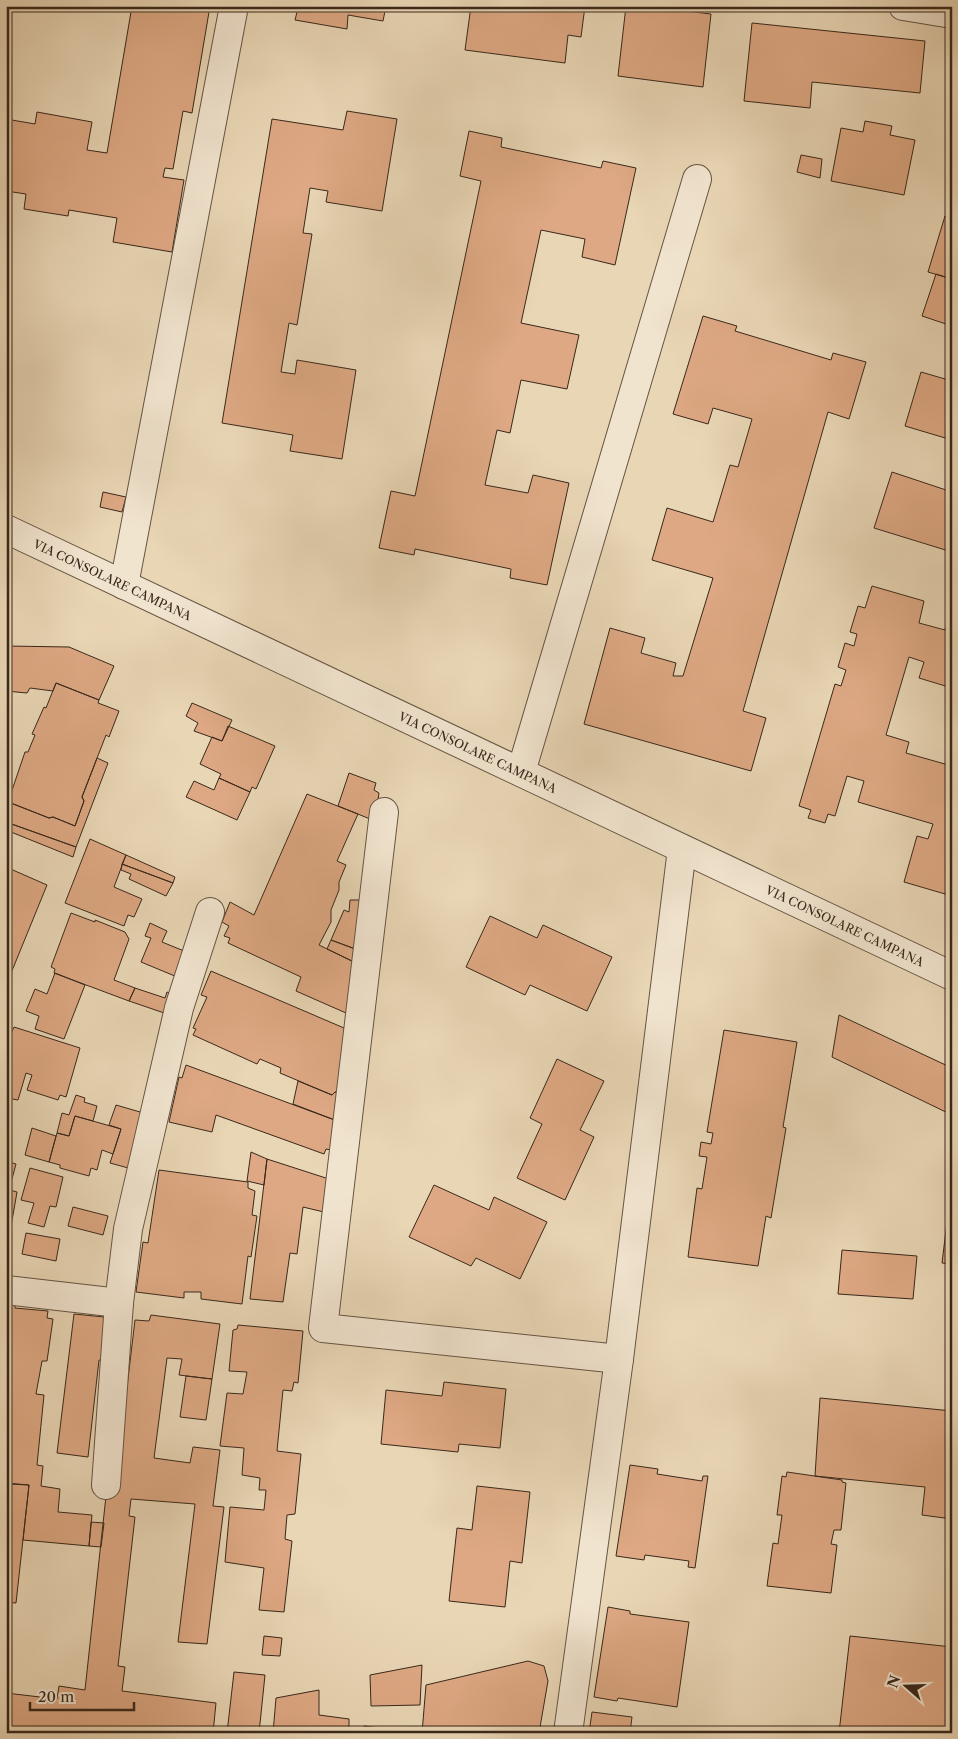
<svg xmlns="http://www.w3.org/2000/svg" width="958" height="1739" viewBox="0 0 958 1739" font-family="'Libre Caslon Text',serif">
<rect width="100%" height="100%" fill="#e9d6b5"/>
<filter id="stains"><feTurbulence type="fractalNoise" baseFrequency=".004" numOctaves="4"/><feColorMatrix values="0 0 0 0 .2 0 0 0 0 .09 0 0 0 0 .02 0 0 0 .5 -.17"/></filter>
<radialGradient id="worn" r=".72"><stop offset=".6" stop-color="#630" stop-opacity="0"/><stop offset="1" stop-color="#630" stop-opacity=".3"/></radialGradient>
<path fill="#dda883" stroke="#39281b" d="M132 6H210L192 113 183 111 173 169 165 168 163 177 184 180 172 252 113 242 117 218 69 210 68 216 24 209 26 194 6 191V119L35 124 37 112 92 122 87 150 107 153Z
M386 6 383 21 348 15 347 29 295 20 297 12 266 7Z
M471 6H585L581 37 568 35 565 63 465 50Z
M626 6H645L711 14 703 87 618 76Z
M752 23 925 41 920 93 812 82 810 108 744 101Z
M347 111 397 119 382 211 326 202 328 191 310 188 303 233 312 234 297 325 289 323 281 372 295 374 297 360 356 370 342 459 290 451 293 435 222 423 272 119 343 130Z
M865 121 892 126 890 135 915 140 904 195 831 181 841 128 863 132Z
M469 131 502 138 501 147 601 168 603 161 636 168 615 265 582 257 585 239 541 230 521 323 579 335 567 389 521 380 510 433 497 430 485 485 528 493 533 475 569 483 547 585 510 578 511 569 415 549 414 555 379 548 391 491 415 496 481 181 460 176Z
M801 155 822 159 820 178 797 172Z
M945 216 952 218V279L928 272Z
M936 274 952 279V326L922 316Z
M703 316 737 326 735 331 831 360 833 353 866 362 849 419 828 412 743 711 766 718 751 771 584 724 610 628 645 638 641 653 676 663 673 676H683L713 578 652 560 667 508 713 522 730 465 738 467 752 419 713 408 708 424 673 414Z
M921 372 952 381V440L905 426Z
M892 472 952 492V552L874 528Z
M103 492 126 497 122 512 100 507Z
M872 586 924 601 919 623 945 630 947 625 952 626V688L919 678 924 662 909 657 886 735 909 742 906 753 952 766V896L904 882 917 836 928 839 933 824 858 802 864 781 847 776 835 816 828 814 825 823 808 818 811 810 799 806 835 684 841 686 846 670 838 667 845 643 854 646 857 634 850 632 858 606 865 608Z
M6 646 69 647 114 666 99 700 56 683 53 691 30 688 27 693 6 691Z
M56 683 99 700 98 703 119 711 109 737 106 735 82 797 84 801 75 826 53 817 49 818 8 802 25 752H28L35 735 32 734 44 707 46 708Z
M192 703 232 720 222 741 194 731 198 723 186 716Z
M228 726 275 746 256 789 252 787 250 792 219 778 221 774 200 764 212 737 222 741Z
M97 758 108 763 76 847 6 822V801L49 818 53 817 75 826 84 801 82 797Z
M349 773 376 783 374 790 379 793 375 821 338 806Z
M219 778 250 792 237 820 186 797 194 781 214 790Z
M307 794 358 814 337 861 346 865 339 882V890L331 910V922L319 945 356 963 346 1013 296 991 301 977 228 943 230 938 224 936 229 926 222 922 230 902 254 915Z
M6 822 76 847 73 857 6 830Z
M90 839 126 855 114 887 142 899 134 917 128 915 124 926 65 903Z
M126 855 175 877 173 883 122 864Z
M122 864 173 883 166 896 129 879 131 874 121 870Z
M6 867 47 885 7 983 6 982Z
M350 900H365L358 950 331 940 344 910 349 912Z
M71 913 95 922V920L125 932 129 939 114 980 135 988 129 1001 54 973 55 969 51 967Z
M490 916 537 938 543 925 612 957 587 1011 530 985 525 995 466 967Z
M150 923 167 931 162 942 189 953 182 979 141 962 151 938 145 936Z
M331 940 358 950 356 963 327 949Z
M211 971 351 1031 343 1094 335 1092 332 1095 280 1073 281 1068 260 1059 257 1064 193 1035 196 1029 193 1028 207 997 201 995Z
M55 973 85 985 64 1039 35 1029 39 1016 26 1011 35 989 47 994Z
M135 988 165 998 167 992 178 996 173 1016 129 1001Z
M839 1015 952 1068V1115L832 1057Z
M14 1027 80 1048 66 1097 60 1095 58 1100 27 1090 32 1075 26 1073 18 1100 6 1098V1037L9 1038Z
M724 1030 797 1042 783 1127 786 1128 771 1218 766 1216 758 1266 688 1257 697 1188 702 1189 707 1157 699 1156 701 1142 711 1144 713 1133 707 1132Z
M557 1059 604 1081 580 1130 594 1137 565 1200 517 1178 542 1124 530 1118Z
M186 1065 340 1122 336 1151 326 1149 324 1154 216 1115 212 1132 169 1122 179 1077 182 1078Z
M298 1081 332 1095 335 1092 343 1094 340 1122 293 1104Z
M76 1095 85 1098 84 1102 97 1106 93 1121 75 1116 69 1136 57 1133 62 1113 69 1115Z
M116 1105 147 1114 132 1169 110 1163 121 1129 109 1125Z
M75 1116 121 1129 113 1154 102 1150 97 1170 91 1168 89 1176 60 1168V1165L49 1162 57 1133 69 1136Z
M32 1128 56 1136 49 1162 25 1155Z
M251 1152 267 1159 264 1185 247 1181Z
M267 1159 332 1180 328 1213 303 1207 297 1254 290 1253 283 1302 250 1299Z
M6 1161 16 1164 9 1190 6 1189Z
M30 1168 63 1177 56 1207 50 1206 44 1227 28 1223 34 1203 21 1200Z
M159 1170 248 1182V1188L255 1191 252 1215 257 1216 251 1257 248 1256 242 1304 201 1299V1292H184V1298L136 1292 143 1242 148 1243Z
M952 1181V1264L942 1263Z
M434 1185 489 1210 494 1197 547 1222 520 1279 476 1258 471 1266 409 1237Z
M6 1189 17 1192 6 1255Z
M73 1207 108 1216 103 1235 68 1226Z
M26 1233 60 1239 56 1261 22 1254Z
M842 1250 917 1256 913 1299 838 1294Z
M6 1300 15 1301V1308L48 1311 47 1318 53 1319 47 1361H42L36 1394 44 1395 37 1465 43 1466 41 1486 60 1489 58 1512 92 1515 89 1546 23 1540 29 1485 8 1484V1472H6V1383L8 1369 6 1368Z
M74 1314 114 1318 109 1361 99 1360 88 1457 57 1453Z
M151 1315 220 1324 212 1379 179 1375 182 1359 167 1358 154 1458 190 1463 193 1447 220 1450 213 1506 224 1507 207 1644 178 1642 195 1504 131 1499 129 1516 135 1517 118 1666 125 1667 122 1691 216 1703 213 1733H6V1693L57 1699 59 1686 85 1690 106 1496H114L135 1320 149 1321Z
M238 1325 303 1331 298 1383 294 1382 292 1391 283 1390 277 1451 301 1454 295 1514 287 1515 285 1539 292 1541 284 1612 259 1610 264 1568 225 1562 230 1507 264 1510 266 1490H259L260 1478 242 1475 244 1448 220 1446 227 1393 243 1394 247 1372 229 1371 233 1330 237 1329Z
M186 1376 212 1379 206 1420 180 1417Z
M444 1382 506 1389 500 1448 459 1444 458 1452 381 1444 386 1390 442 1396Z
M820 1398 952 1411V1519L922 1515 925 1487 815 1476Z
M630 1465 658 1469 657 1474 702 1481 703 1476H708L695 1568 688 1567 689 1561 645 1555 644 1560 616 1556Z
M787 1472 842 1480V1482L846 1483 841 1530H834L831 1544 837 1545 831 1593 767 1586 773 1543 778 1544 782 1515H777L782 1476 786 1477Z
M6 1483 29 1485 16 1603 6 1602Z
M477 1486 530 1492 522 1563 510 1561 505 1607 449 1601 457 1528 472 1530Z
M91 1522 104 1523 101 1547 89 1546Z
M608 1607 630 1611V1614L689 1622 677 1707 618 1698 617 1701 594 1697Z
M264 1636 282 1638 280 1656 262 1655Z
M850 1636 952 1647V1733H839Z
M528 1661 544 1666 548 1681 539 1733H422L426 1685Z
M422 1665 420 1705 371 1706 370 1675Z
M234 1672 265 1675 259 1733H227Z
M319 1690V1715L349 1719V1733H273L276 1698Z
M592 1712 632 1717 630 1733H589Z
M364 1726 421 1733H363Z"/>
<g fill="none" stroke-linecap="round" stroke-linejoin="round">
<defs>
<g id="minor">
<path d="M903 6 952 14"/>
<path id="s1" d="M6 529 952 976"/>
<path d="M124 585 234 6"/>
<path d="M521 772 697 179"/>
<path d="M384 812 323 1328 619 1359"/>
<path d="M6 1290 119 1303"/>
<path d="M106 1485 119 1303 128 1229 179 1008 210 912"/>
<path d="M568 1733 619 1359 682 849"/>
</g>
</defs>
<use href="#minor" stroke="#655442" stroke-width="30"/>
<use href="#minor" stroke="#f1e4cf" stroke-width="28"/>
</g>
<g text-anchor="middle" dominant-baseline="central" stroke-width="5" stroke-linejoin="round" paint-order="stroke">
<g font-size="12" fill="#39281b" stroke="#f1e4cf">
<text stroke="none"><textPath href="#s1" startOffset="118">VIA CONSOLARE CAMPANA</textPath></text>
<text stroke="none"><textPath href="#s1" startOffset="522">VIA CONSOLARE CAMPANA</textPath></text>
<text stroke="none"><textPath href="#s1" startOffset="928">VIA CONSOLARE CAMPANA</textPath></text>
</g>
</g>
<rect width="958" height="1739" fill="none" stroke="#e9d6b5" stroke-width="25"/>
<rect x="8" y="8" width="943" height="1724" fill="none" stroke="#39281b" stroke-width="2.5"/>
<rect x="12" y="12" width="933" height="1714" fill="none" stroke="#39281b"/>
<g transform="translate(906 1686) rotate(290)" stroke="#f1e4cf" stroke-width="4" paint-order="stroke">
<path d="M0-4L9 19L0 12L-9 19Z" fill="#39281b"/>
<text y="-8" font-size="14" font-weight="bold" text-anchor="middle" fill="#39281b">N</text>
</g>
<path d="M30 1702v8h104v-8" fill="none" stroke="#39281b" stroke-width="2.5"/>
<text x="38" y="1702" font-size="15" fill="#39281b" stroke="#f1e4cf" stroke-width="4" paint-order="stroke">20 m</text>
<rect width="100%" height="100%" filter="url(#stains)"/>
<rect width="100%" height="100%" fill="url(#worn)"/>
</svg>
